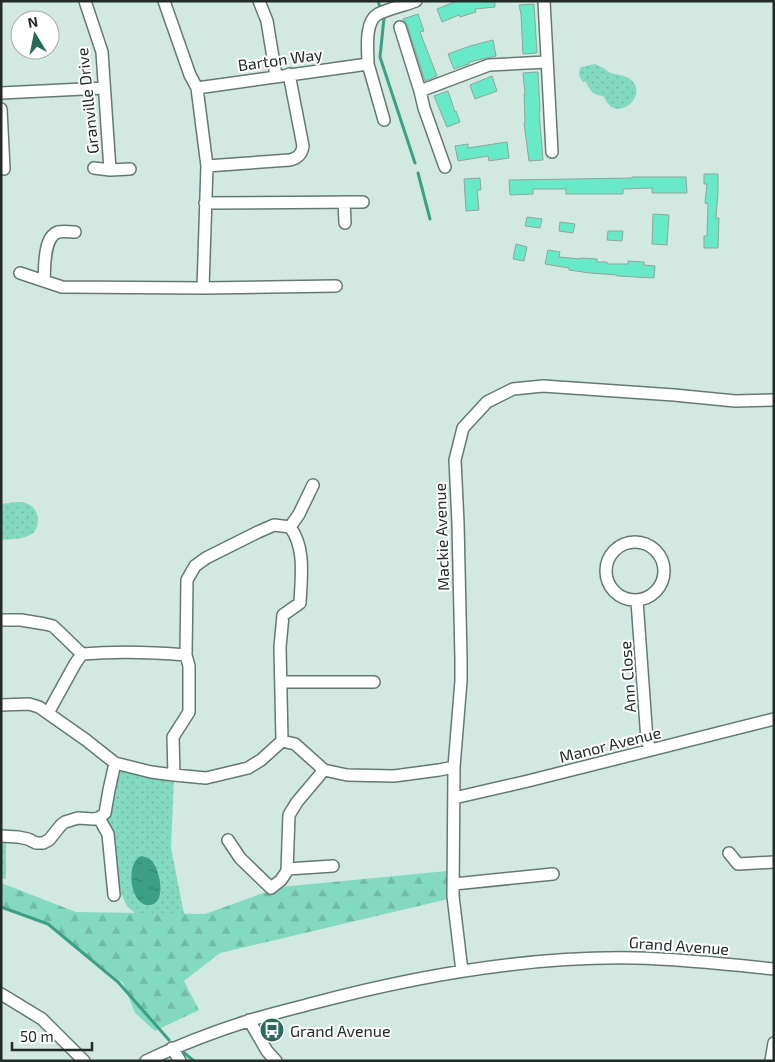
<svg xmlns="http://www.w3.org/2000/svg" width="775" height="1062" viewBox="0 0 775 1062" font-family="'Exo 2',sans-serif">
<defs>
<pattern id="grass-dots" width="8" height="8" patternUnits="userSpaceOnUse" patternTransform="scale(1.25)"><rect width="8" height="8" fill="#83dac1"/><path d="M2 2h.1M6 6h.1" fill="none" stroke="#71bba6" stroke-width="1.8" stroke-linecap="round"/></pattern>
<pattern id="forest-firs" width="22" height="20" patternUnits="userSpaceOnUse" patternTransform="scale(1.25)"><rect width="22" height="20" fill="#83dac1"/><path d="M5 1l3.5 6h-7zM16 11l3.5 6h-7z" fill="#71bba6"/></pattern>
<pattern id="water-ripples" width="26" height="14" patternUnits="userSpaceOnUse" patternTransform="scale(1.25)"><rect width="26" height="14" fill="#3ca087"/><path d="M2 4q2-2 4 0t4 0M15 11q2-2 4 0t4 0" fill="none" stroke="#32836e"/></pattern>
</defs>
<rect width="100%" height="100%" fill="#d2e9e1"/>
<path fill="url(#grass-dots)" d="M595 64C598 65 602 67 605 69 609 72 606 71 611 73 618 75 624 75 630 79 648 93 624 117 610 106 607 103 605 99 603 96 593 95 590 91 586 82H583C579 76 577 73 581 67Z
M17 502C29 502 37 507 38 520 38 523 37 528 35 531 28 540 11 539 1 540V504Z
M115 763 174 775 171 848 184 914H136L127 906 121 894 116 864 114 839 105 813Z
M1 836H6V879L1 878Z"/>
<path fill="url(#forest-firs)" d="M447 871 461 896 220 953 184 981 199 1010 155 1031 135 1013 123 983 48 924 1 907V883L76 912 205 914 280 887Z"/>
<path fill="url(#water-ripples)" d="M141 856C146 857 149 858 152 861 160 870 167 903 150 905 131 908 124 864 141 856Z"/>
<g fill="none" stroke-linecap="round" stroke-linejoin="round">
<path stroke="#3ca087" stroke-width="3" d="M378 1 380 7
M384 18 380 57 415 163
M418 173 430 219
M1 907 48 924 118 982 169 1040
M183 1052 194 1061"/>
</g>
<path fill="#68eac8" stroke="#8fa59e" d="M457 1H495V7L475 9 476 12 460 17 459 15 442 22 437 9Z
M534 4 537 53 523 54 521 14 519 5Z
M418 14 424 31 420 32 437 76 425 81 407 25 403 19Z
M493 40 496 56 469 62V64L454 69 448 54 470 46Z
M538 72 540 111H539L543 160 529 161 524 123 525 122 524 94H525L523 73Z
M492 76 497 91 475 99 470 85Z
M448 91 455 112 456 111 460 122 447 127 434 96Z
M507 142 509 158 489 161 488 156 458 161 455 146 468 144V148Z
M704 174H718V191L716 218H719L718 248H704V236H707L708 204 705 203 707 184H704Z
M632 177H686L687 193H652V188L623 189V194H566V189H533V194L510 195 509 180 632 178Z
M480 178 481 190H477L479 210 466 211 464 179Z
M653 214 669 215 667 245 652 244Z
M527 217 542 219 540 228 525 226Z
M560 222 575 224 573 233 559 231Z
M608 231H623L622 241 607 240Z
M516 244 527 247 524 261 513 259Z
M548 250 560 252 559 257 581 259V258L597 259V262H607V264H628V261L644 262V265L655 266 654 278 617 276V275L590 273 569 270V268L545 264Z"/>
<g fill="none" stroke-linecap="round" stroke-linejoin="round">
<defs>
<path id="minor" d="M85 1 102 52 110 170
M164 1 190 75 197 88 207 166 203 288
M259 1 267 21 276 76
M544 1 552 152
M400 27 420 91
M368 64 384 120
M197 88 368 64C368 50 364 22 378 14 388 9 405 5 416 1
M1 93 104 88
M1 109 4 169
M207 166 290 160C298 158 302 154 303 146L289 74
M445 167 424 108 420 91 489 65 546 62
M94 168 110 170 130 169
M344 202 345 223
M205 203 363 202
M20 273 62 287 203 288 336 286
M44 281C45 268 43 237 58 232 63 231 70 232 75 232
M290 527 299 514 313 485
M606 571a29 29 0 1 1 58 0a29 29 0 1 1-58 0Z
M637 601 647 740 650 750
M1 620H21L45 624 53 626 82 654
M186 655 187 580 195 566 206 558 258 532 274 525 290 527C306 548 301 578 300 603L283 615 280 647 282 741
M281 682H374
M1 705 29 704 39 707 86 740 115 763 151 772 174 775 206 778 248 768 261 760 282 741 295 744 324 770 347 775 394 776 439 770 454 767
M48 713 75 664 82 654C116 651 152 652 186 655L189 666V712L173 737 174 775
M454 798 528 781 774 719
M99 818 108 834 114 895
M1 836 18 837 28 839 36 843H43L49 840 61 825 65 822 78 818 93 819 99 818 105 813 109 790 115 763
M228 840 240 858 271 888 281 880 287 871 289 815 297 802 324 770
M729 853 738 864 774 862
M287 869 333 866
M454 884 553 874
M462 971 453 896 454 767 461 681V659L458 523 455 460 463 428 487 402 513 389 543 386 674 395 735 401 774 400
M1 994 42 1019 84 1061
M249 1020 267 1051 276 1061
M172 1048 180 1061
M146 1061C179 1045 213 1032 248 1021 270 1014 292 1009 314 1003 416 976 528 956 635 958 681 959 727 964 774 969
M771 1061 774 1043"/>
</defs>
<use href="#minor" stroke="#647972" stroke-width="14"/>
<use href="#minor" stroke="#fff" stroke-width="11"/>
</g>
<defs>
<symbol id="bus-disc" viewBox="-11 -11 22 22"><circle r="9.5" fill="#296b5a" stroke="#fff"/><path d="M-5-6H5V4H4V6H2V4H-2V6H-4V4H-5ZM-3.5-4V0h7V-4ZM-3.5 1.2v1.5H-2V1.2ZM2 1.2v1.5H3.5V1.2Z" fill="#fff"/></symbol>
</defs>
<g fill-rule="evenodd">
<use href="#bus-disc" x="258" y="1016" width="28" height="28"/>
</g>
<g text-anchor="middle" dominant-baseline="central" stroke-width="4" stroke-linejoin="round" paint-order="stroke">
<g font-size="16" fill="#222b28" stroke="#fff">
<text transform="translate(280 59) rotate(-8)">Barton Way</text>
<text transform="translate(87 101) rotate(-96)">Granville Drive</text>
<text transform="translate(441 537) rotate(-92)">Mackie Avenue</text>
<text transform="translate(627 677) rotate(-94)">Ann Close</text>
<text transform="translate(610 744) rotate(-14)">Manor Avenue</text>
<text transform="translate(679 945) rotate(4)">Grand Avenue</text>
</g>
<g font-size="16" fill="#222b28" stroke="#fff" text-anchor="start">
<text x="290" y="1030">Grand Avenue</text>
</g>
</g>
<rect width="775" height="1062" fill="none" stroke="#222b28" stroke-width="5"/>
<g transform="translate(35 35) rotate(350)"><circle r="24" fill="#ffffff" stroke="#a7aaa9"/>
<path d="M0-4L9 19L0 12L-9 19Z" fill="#296b5a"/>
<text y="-8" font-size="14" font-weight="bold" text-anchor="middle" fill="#222b28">N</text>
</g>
<path d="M12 1042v8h80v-8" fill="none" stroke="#222b28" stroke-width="2.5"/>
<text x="20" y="1042" font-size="15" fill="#222b28" stroke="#ffffff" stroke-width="4" paint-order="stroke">50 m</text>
</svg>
